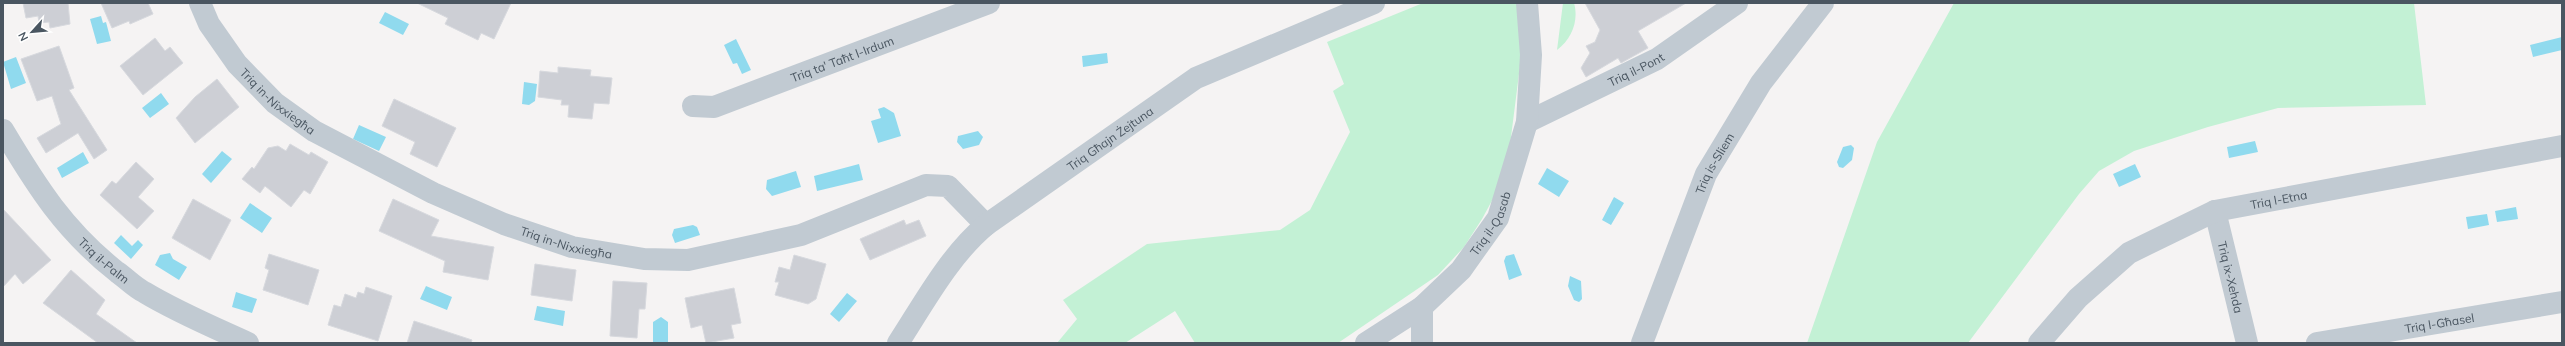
<svg xmlns="http://www.w3.org/2000/svg" width="2565" height="346" viewBox="0 0 2565 346" font-family="Mulish,sans-serif">
<rect width="100%" height="100%" fill="#f5f3f3"/>
<path fill="#c3f1d5" d="M1423 3H1522V50L1510 145 1495 195 1482 219 1464 247 1438 275 1338 343H1195L1175 311 1125 343H1057L1077 319 1063 300 1147 244 1280 230 1310 210 1350 132 1333 91 1344 84 1327 42Z
M1563 3H1574C1579 20 1572 39 1557 50Z
M1954 3H2414L2426 105 2278 108 2208 127 2134 151 2099 171 2079 194 1968 343H1807L1877 142Z"/>
<path fill="#90daee" d="M385 12 409 24 403 35 379 23Z
M101 16 103 23 106 22 111 41 97 44 90 19Z
M2562 37V50L2533 57 2530 45Z
M736 39 751 70 742 74 737 63 733 64 724 45Z
M1107 53 1108 63 1083 67 1082 56Z
M16 57 26 83 11 89 3 62Z
M524 82 537 84 535 101 529 105 522 104Z
M161 93 169 104 150 118 142 108Z
M884 107 894 113 901 136 878 143 871 121 881 118 878 109Z
M359 125 386 137 379 151 353 139Z
M978 131 983 137 979 145 963 149 957 142 958 136Z
M2255 141 2258 152 2229 158 2227 147Z
M1851 145 1854 148 1852 160 1843 168 1839 167 1837 162 1843 147Z
M222 151 232 159 211 183 202 174Z
M83 152 89 163 62 178 57 168Z
M859 164 863 180 817 191 814 176Z
M2135 164 2141 177 2119 187 2113 174Z
M1547 168 1569 181 1559 197 1538 184Z
M796 171 801 187 772 196 766 189 767 180Z
M1614 197 1624 203 1611 225 1602 220Z
M250 203 272 218 262 233 240 218Z
M2516 207 2518 219 2497 222 2495 211Z
M2487 214 2489 225 2468 229 2466 217Z
M693 225 697 227 700 235 675 243 672 235 674 229Z
M121 235 132 246 138 240 143 245 131 259 114 243Z
M170 253 173 259 187 267 179 280 155 265 160 255Z
M1514 254 1522 275 1509 280 1504 261 1506 256Z
M1570 276 1581 281 1582 299 1579 302 1574 300 1568 286Z
M426 286 452 297 447 310 420 299Z
M236 292 257 299 252 313 232 307Z
M847 293 857 301 839 322 830 314Z
M537 306 565 311 563 326 534 320Z
M661 317 668 322V343H653V322Z"/>
<path fill="#cdcfd5" stroke="#d7d9de" d="M23 3H68L70 24 50 28 49 22 39 23 38 16 26 18Z
M101 3H148L153 14 130 24 129 21 112 28Z
M417 3H511L494 39 481 33 478 40 445 24 448 18Z
M1585 3H1686L1638 31 1648 48 1621 63 1618 58 1586 77 1581 68 1590 53 1586 46 1595 42 1600 30Z
M155 38 165 51 170 47 183 63 143 95 120 66Z
M59 46 74 88 69 90 107 150 94 159 78 133 46 153 37 138 61 124 52 96 37 101 21 59Z
M558 67 591 70 590 76 612 78 609 104 594 103 592 119 568 117 569 105H561L562 100 538 97 540 71 558 73Z
M217 79 239 107 195 143 176 118 195 97Z
M394 99 456 128 437 167 410 154 415 142 382 126Z
M290 144 309 155 311 152 328 162 310 194 304 190 291 207 265 186 260 193 242 179 252 167 254 169 268 148 278 146 286 151Z
M136 162 154 179 138 197 154 211 137 229 100 195 112 181 116 184Z
M193 199 231 220 210 260 172 238Z
M393 199 439 220 431 236 494 247 488 280 443 272 445 261 379 231Z
M3 209 51 260 23 284 15 274 3 287Z
M904 220 906 225 919 220 926 236 870 260 860 239Z
M269 254 319 270 308 305 263 290 269 270 265 268Z
M794 255 826 264 816 299 808 304 775 295 779 282H775L779 267 790 270Z
M535 264 576 270 572 301 531 295Z
M71 270 105 300 96 314 137 343H98L43 303Z
M613 281 647 283 645 309H639L637 338 610 336Z
M366 287 392 296 378 341 328 325 334 305 341 307 345 294 356 298 358 292 364 294Z
M734 288 741 323 731 325 734 338 706 343 702 325 691 328 685 298Z
M414 321 472 340 471 343H407Z"/>
<g fill="none" stroke-linecap="round" stroke-linejoin="round">
<g stroke="#c1cad2" stroke-width="22">
<path id="s1" d="M200 3 209 24 237 64 275 103 314 131 433 193 504 224 572 247 644 259 688 260 801 235 926 185 948 186 986 225"/>
<path id="s2" d="M693 106 714 107 989 3"/>
<path id="s3" d="M1527 122 1657 59 1737 3"/>
<path id="s4" d="M3 130C37 187 64 230 117 272 126 278 134 287 144 292 177 312 213 327 248 343"/>
<path id="s5" d="M2215 211 2247 343"/>
<path id="s6" d="M898 343C924 303 949 256 986 225L1196 78 1374 3"/>
<path id="s7" d="M1366 343 1422 307 1461 270 1498 218 1527 122 1531 55 1527 3"/>
<path d="M1422 343V307"/>
<path id="s8" d="M1642 343 1706 174 1761 83 1823 3"/>
<path id="s9" d="M2039 343 2078 298 2129 253 2215 211 2562 146"/>
<path id="s10" d="M2317 343 2562 302"/>
</g>
</g>
<g text-anchor="middle" dominant-baseline="central" stroke-width="3" stroke-linejoin="round" paint-order="stroke">
<g font-size="12" fill="#4a5661" stroke="#fff">
<text stroke="none"><textPath href="#s2" startOffset="158">Triq ta' Taħt l-Irdum</textPath></text>
<text stroke="none"><textPath href="#s3" startOffset="121">Triq il-Pont</textPath></text>
<text stroke="none"><textPath href="#s1" startOffset="127">Triq in-Nixxiegħa</textPath></text>
<text stroke="none"><textPath href="#s6" startOffset="299">Triq Għajn Żejtuna</textPath></text>
<text stroke="none"><textPath href="#s8" startOffset="194">Triq is-Sliem</textPath></text>
<text stroke="none"><textPath href="#s9" startOffset="288">Triq l-Etna</textPath></text>
<text stroke="none"><textPath href="#s7" startOffset="176">Triq il-Qasab</textPath></text>
<text stroke="none"><textPath href="#s1" startOffset="451">Triq in-Nixxiegħa</textPath></text>
<text stroke="none"><textPath href="#s4" startOffset="166">Triq il-Palm</textPath></text>
<text stroke="none"><textPath href="#s5" startOffset="68">Triq ix-Xehda</textPath></text>
<text stroke="none"><textPath href="#s10" startOffset="124">Triq l-Għasel</textPath></text>
</g>
</g>
<rect width="2565" height="346" fill="none" stroke="#4a5661" stroke-width="8"/>
<g transform="translate(32 32) rotate(243)" stroke="#ffffff" stroke-width="3" paint-order="stroke">
<path d="M0-3L7 15L0 10L-7 15Z" fill="#4a5661"/>
<text y="-6" font-size="11" font-weight="bold" text-anchor="middle" fill="#4a5661">N</text>
</g>
</svg>
